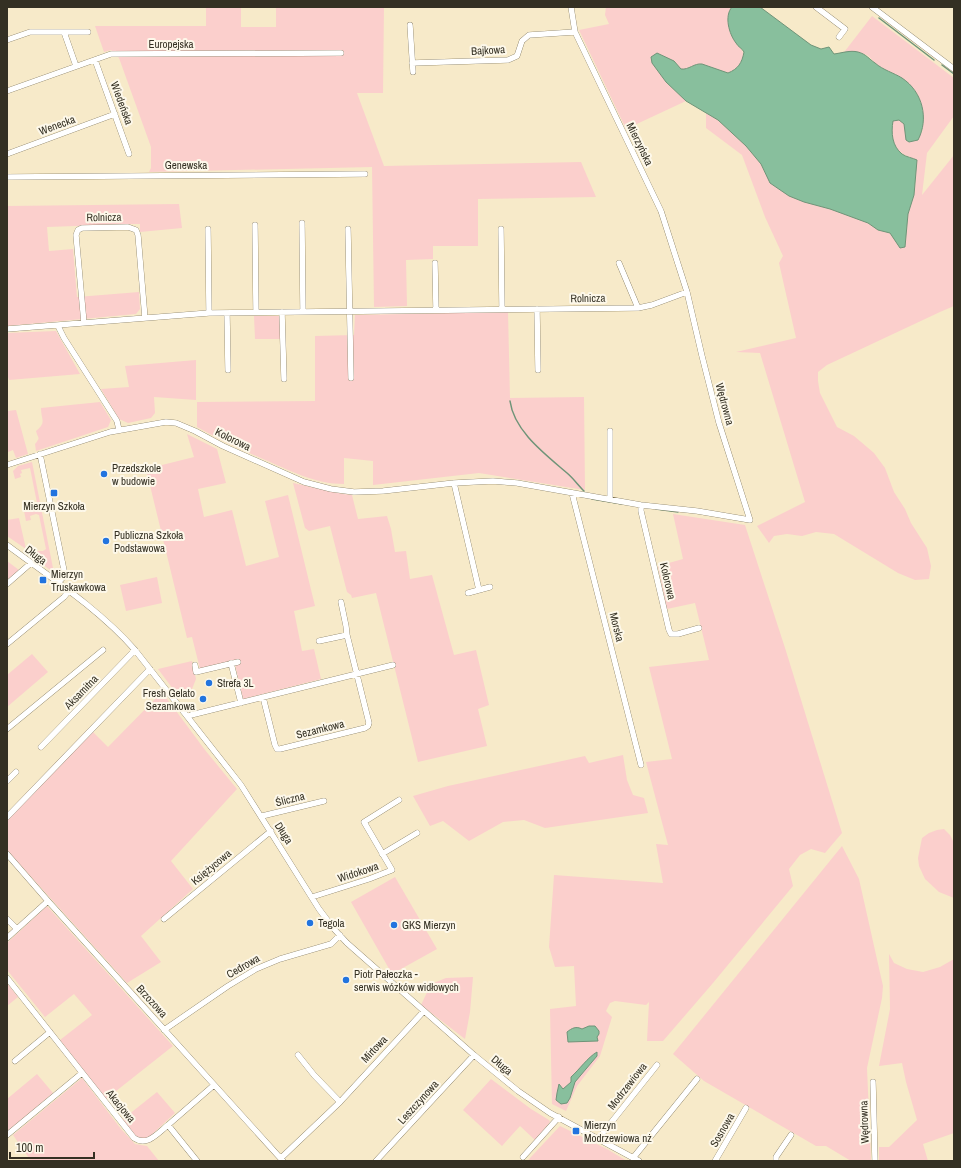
<svg xmlns="http://www.w3.org/2000/svg" width="961" height="1168" viewBox="0 0 961 1168" font-family="'Archivo Narrow',sans-serif">
<rect width="100%" height="100%" fill="#f7eac9"/>
<path fill="#fbcfcc" d="M206 7H241V27H276V7H384L383 93H357L384 166 581 162 596 197 478 199V246H433V259L406 260 407 306 374 307 372 167 149 172 151 168V147L119 58 111 50 104 52 95 26H206Z
M606 7H760L811 45 736 44C750 54 742 67 728 73L702 64C694 63 689 70 681 69L674 61 663 56 666 82 686 101 626 129 579 30 609 24 605 15Z
M872 16 954 78V116L927 153 922 195 954 155V306L940 312 827 365 818 372V381L820 393 837 427 854 436 874 453 885 468 894 492 905 509 911 523 927 548 931 566 929 579 915 580 898 573 834 534 816 532 802 536 787 534 774 536 769 543 757 526 805 502 760 353 736 352 796 338 779 263 783 256 765 217 742 155 706 128V113L718 120 746 146 761 164 830 208 868 223 878 230 890 233 900 247H905L908 214 914 195 916 178 910 157C893 151 890 137 893 121L899 120 904 124 922 133C926 112 921 91 903 79 894 73 884 70 876 64 873 61 870 57 867 55 860 52 850 51 843 52L845 51Z
M179 204 182 228 140 232V224H133L47 227 49 251 73 249 77 297 139 292 140 309 136 314 7 326V206Z
M508 312 510 398 584 397 585 490 479 473 373 485V461L344 458V484C315 484 289 470 263 459 240 449 218 439 197 427V402L315 401V336L354 335 355 315Z
M254 316H280V339H255Z
M56 331 80 374 9 380 7 374V333Z
M196 360V400L154 397 155 413 151 418 128 423 119 419 101 389 129 387 125 366Z
M100 402 111 420 108 427 36 451 35 444C41 437 38 439 36 431 47 422 41 420 41 408Z
M16 410 28 454 16 458 13 450 8 452 7 450V411Z
M187 434 217 449 226 483 198 489 204 517 232 510 246 566 279 557 265 501 288 495 315 606 294 611 302 651 314 649 321 679 243 699 234 660 200 669 192 637 187 638 146 469 194 457Z
M32 462 54 573 32 556 38 555 37 551H43L46 549 39 515 36 514 30 516 31 520 26 521 23 506 26 505 25 502H27L28 505 37 503 30 468 21 470 22 473 20 474 21 477 15 479 13 471 18 466Z
M293 483 343 494 352 495 358 519 387 516 391 529 395 552 406 551 410 579 432 575 454 655 476 650 489 705 478 709 487 746 418 762 376 593 352 598 351 595 347 592 330 526 309 531 305 528Z
M673 514 745 525 786 651 842 833 825 853 811 849 800 855 789 869 793 886 713 983 663 1041H647L649 1002 646 1005 615 1001 610 1003 606 1011 612 1017 600 1056 577 1086 566 1111 552 1104 550 1009 576 1006 574 966 555 967 549 947 554 875 663 883 656 844 668 845 646 762 672 759 649 667 709 660 695 603 667 609 658 566 683 559Z
M19 518 26 549 7 536V520Z
M7 561 19 570 7 580Z
M157 577 162 603 126 611 120 585Z
M32 654 48 672 7 707V675Z
M192 661 196 679 192 689 176 693 158 669Z
M162 692 205 750 237 789 171 861 193 889 141 936 161 962 127 983 7 850V813L89 728 108 747Z
M623 755 627 780 633 795 644 798 648 813 545 828 524 820 503 822 469 841 443 821 430 826 413 796 448 786 585 756 589 763Z
M944 829 950 835 954 843V898L939 892 925 879 919 866 918 858 922 838 929 833 937 830Z
M842 846 859 879 883 986 882 998 867 1068 871 1161H851L826 1146H816L704 1081 673 1054Z
M395 877 437 949 392 974 351 902Z
M47 906 173 1046 106 1099 60 1040 92 1015 74 994 45 1017 7 970V943Z
M889 954 894 963 907 969 923 972 940 967 954 959V1133L923 1144 928 1161H879V1147H889L917 1120 906 1082 902 1063 879 1066 890 1009Z
M473 977 470 1012 465 1039 421 1005 431 984 446 978Z
M7 983 18 997 7 1006Z
M37 1074 53 1093 8 1131 7 1099Z
M82 1078 121 1129 135 1144 147 1146 159 1161H31L13 1135Z
M491 1079 531 1109 549 1120 550 1122 535 1140 520 1126 502 1146 463 1110Z
M157 1092 175 1113 147 1139 143 1140 135 1136 123 1119Z
M560 1126 607 1149 627 1161H528L530 1158Z"/>
<path fill="#88bf9d" stroke="#6f9478" d="M732 7H760L811 45 821 49 829 47 834 54C842 53 850 50 858 52 866 54 869 59 875 63 883 70 894 73 902 78 923 92 929 119 918 140L909 142 906 140 904 124 899 120 893 121C891 133 892 146 902 154 906 157 913 158 917 160L914 195 908 214 905 247 900 248 890 233 878 230 868 223 830 209 804 202 789 196 770 183 761 164 746 146 718 120 686 101 666 82 652 63 651 57 657 53 674 61 681 69C689 70 694 63 702 64L728 73C738 69 742 63 744 52 742 48 738 47 736 43 729 34 724 16 732 7Z
M589 1026H595L599 1031V1034L597 1037 598 1041 568 1042 567 1032C572 1028 576 1026 582 1029Z
M597 1052V1056L575 1082 570 1098 567 1103 561 1104 556 1100 557 1093 559 1084 563 1089 571 1082V1077C579 1070 588 1057 597 1052Z"/>
<g fill="none" stroke-linecap="round" stroke-linejoin="round">
<path stroke="#6f9478" stroke-width="1.5" d="M879 18 934 60
M942 65 954 74
M510 401C514 431 545 454 567 473 573 478 578 485 584 491
M592 499 622 504
M656 509 678 512"/>
<defs>
<path id="minor" d="M816 7 845 29 839 37
M872 7 954 69
M410 25 413 72
M64 32 76 66
M7 40 30 32H88
M95 60 129 154
M412 63 508 60 517 56 522 41 529 35 575 32
M7 91 111 54 341 53
M7 154 115 114
M7 177 365 174
M302 223 303 312
M255 225 256 312
M208 229 209 313
M348 229 351 378
M501 229 502 309
M435 263 436 310
M619 263 638 308
M537 309 538 370
M282 312 284 379
M227 313 228 370
M84 323 76 235 78 230 82 228 128 227 136 230 138 235 145 318
M58 326 64 338 117 421 119 430
M7 329 209 313 638 308 652 305 687 292
M610 431V499
M40 454 65 575 58 583
M7 465 110 432 166 422 176 423 195 431 223 446 304 482 331 489 354 492 383 491 454 483 493 481 517 483 641 505 697 511 750 520 719 423 702 356 687 292 661 211 575 32 571 7
M454 483 479 590
M572 493 641 765
M641 505V511L669 630 671 634H678L699 628
M7 545C50 577 100 610 135 650L241 785 319 909 334 929 347 943 474 1055 518 1091 550 1113 639 1161
M7 584 31 563
M468 593 490 587
M319 641 347 635
M7 644 64 597 68 592
M231 663 241 703
M195 665 196 672 238 662
M263 697 275 745 277 749H280L365 728 368 726 369 723 347 635 346 626 341 602
M188 717 191 715 393 665
M7 729 103 650
M41 747 135 650
M7 781 16 772
M262 816 324 801
M7 817 150 669
M7 854 48 901 283 1161
M382 854 417 833
M312 897 369 879 392 870 364 822 399 800
M7 919 17 929
M164 919 271 831
M7 938 48 901
M7 978 134 1138C147 1147 158 1133 168 1125
M164 1030 228 986 256 969 280 959 331 944 340 935
M298 1055 314 1075 340 1102
M15 1061 50 1032
M873 1082 875 1161
M7 1135 82 1073
M598 1139 657 1065
M523 1157 559 1117
M281 1158 340 1102 424 1011
M633 1158 697 1079
M197 1161 168 1125 214 1085
M376 1161 474 1055
M715 1161 746 1108
M776 1161V1157L791 1135"/>
</defs>
<use href="#minor" stroke="#74694b" stroke-width="6"/>
<use href="#minor" stroke="#fff" stroke-width="5.5"/>
</g>
<g fill="#2274df" stroke="#fdf8ea" stroke-width="1.5">
<circle cx="104" cy="474" r="4"/>
<rect x="50" y="489" width="8" height="8" rx="2"/>
<circle cx="106" cy="541" r="4"/>
<rect x="39" y="576" width="8" height="8" rx="2"/>
<circle cx="209" cy="683" r="4"/>
<circle cx="203" cy="699" r="4"/>
<circle cx="310" cy="923" r="4"/>
<circle cx="394" cy="925" r="4"/>
<circle cx="346" cy="980" r="4"/>
<rect x="572" y="1127" width="8" height="8" rx="2"/>
</g>
<g text-anchor="middle" dominant-baseline="central" stroke-width="4" stroke-linejoin="round" paint-order="stroke">
<g font-size="11" fill="#343023" stroke="#fdf8ea">
<text x="171" y="44">Europejska</text>
<text transform="translate(488 50) rotate(-3)">Bajkowa</text>
<text transform="translate(122 103) rotate(70)">Wiedeńska</text>
<text transform="translate(57 125) rotate(-20)">Wenecka</text>
<text transform="translate(640 144) rotate(64)">Mierzyńska</text>
<text x="186" y="165">Genewska</text>
<text transform="translate(104 217) rotate(-1)">Rolnicza</text>
<text transform="translate(588 298) rotate(-1)">Rolnicza</text>
<text transform="translate(725 404) rotate(75)">Wędrowna</text>
<text transform="translate(233 439) rotate(26)">Kolorowa</text>
<text transform="translate(36 555) rotate(37)">Długa</text>
<text transform="translate(668 581) rotate(77)">Kolorowa</text>
<text transform="translate(617 627) rotate(76)">Morska</text>
<text transform="translate(81 692) rotate(-46)">Aksamitna</text>
<text transform="translate(320 729) rotate(-14)">Sezamkowa</text>
<text transform="translate(290 799) rotate(-14)">Śliczna</text>
<text transform="translate(284 833) rotate(58)">Długa</text>
<text transform="translate(211 867) rotate(-40)">Księżycowa</text>
<text transform="translate(358 872) rotate(-18)">Widokowa</text>
<text transform="translate(243 966) rotate(-30)">Cedrowa</text>
<text transform="translate(152 1001) rotate(48)">Brzozowa</text>
<text transform="translate(374 1049) rotate(-47)">Mirtowa</text>
<text transform="translate(502 1065) rotate(40)">Długa</text>
<text transform="translate(627 1086) rotate(-52)">Modrzewiowa</text>
<text transform="translate(418 1102) rotate(-48)">Leszczynowa</text>
<text transform="translate(121 1106) rotate(51)">Akacjowa</text>
<text transform="translate(864 1122) rotate(-92)">Wędrowna</text>
<text transform="translate(722 1130) rotate(-60)">Sosnowa</text>
</g>
<g font-size="11" fill="#343023" stroke="#fdf8ea" text-anchor="start">
<text x="112" y="468">Przedszkole<tspan x="112" dy="13">w budowie</tspan></text>
<text x="54" y="506" text-anchor="middle">Mierzyn Szkoła</text>
<text x="114" y="535">Publiczna Szkoła<tspan x="114" dy="13">Podstawowa</tspan></text>
<text x="51" y="574">Mierzyn<tspan x="51" dy="13">Truskawkowa</tspan></text>
<text x="217" y="683">Strefa 3L</text>
<text x="195" y="693" text-anchor="end">Fresh Gelato<tspan x="195" dy="13">Sezamkowa</tspan></text>
<text x="318" y="923">Tegola</text>
<text x="402" y="925">GKS Mierzyn</text>
<text x="354" y="974">Piotr Pałeczka -<tspan x="354" dy="13">serwis wózków widłowych</tspan></text>
<text x="584" y="1125">Mierzyn<tspan x="584" dy="13">Modrzewiowa nż</tspan></text>
</g>
</g>
<rect width="961" height="1168" fill="none" stroke="#343023" stroke-width="16"/>
<path d="M10 1152v6h84v-6" fill="none" stroke="#343023" stroke-width="2"/>
<text x="16" y="1152" font-size="12" fill="#343023" stroke="#fdf8ea" stroke-width="3" paint-order="stroke">100 m</text>
</svg>
